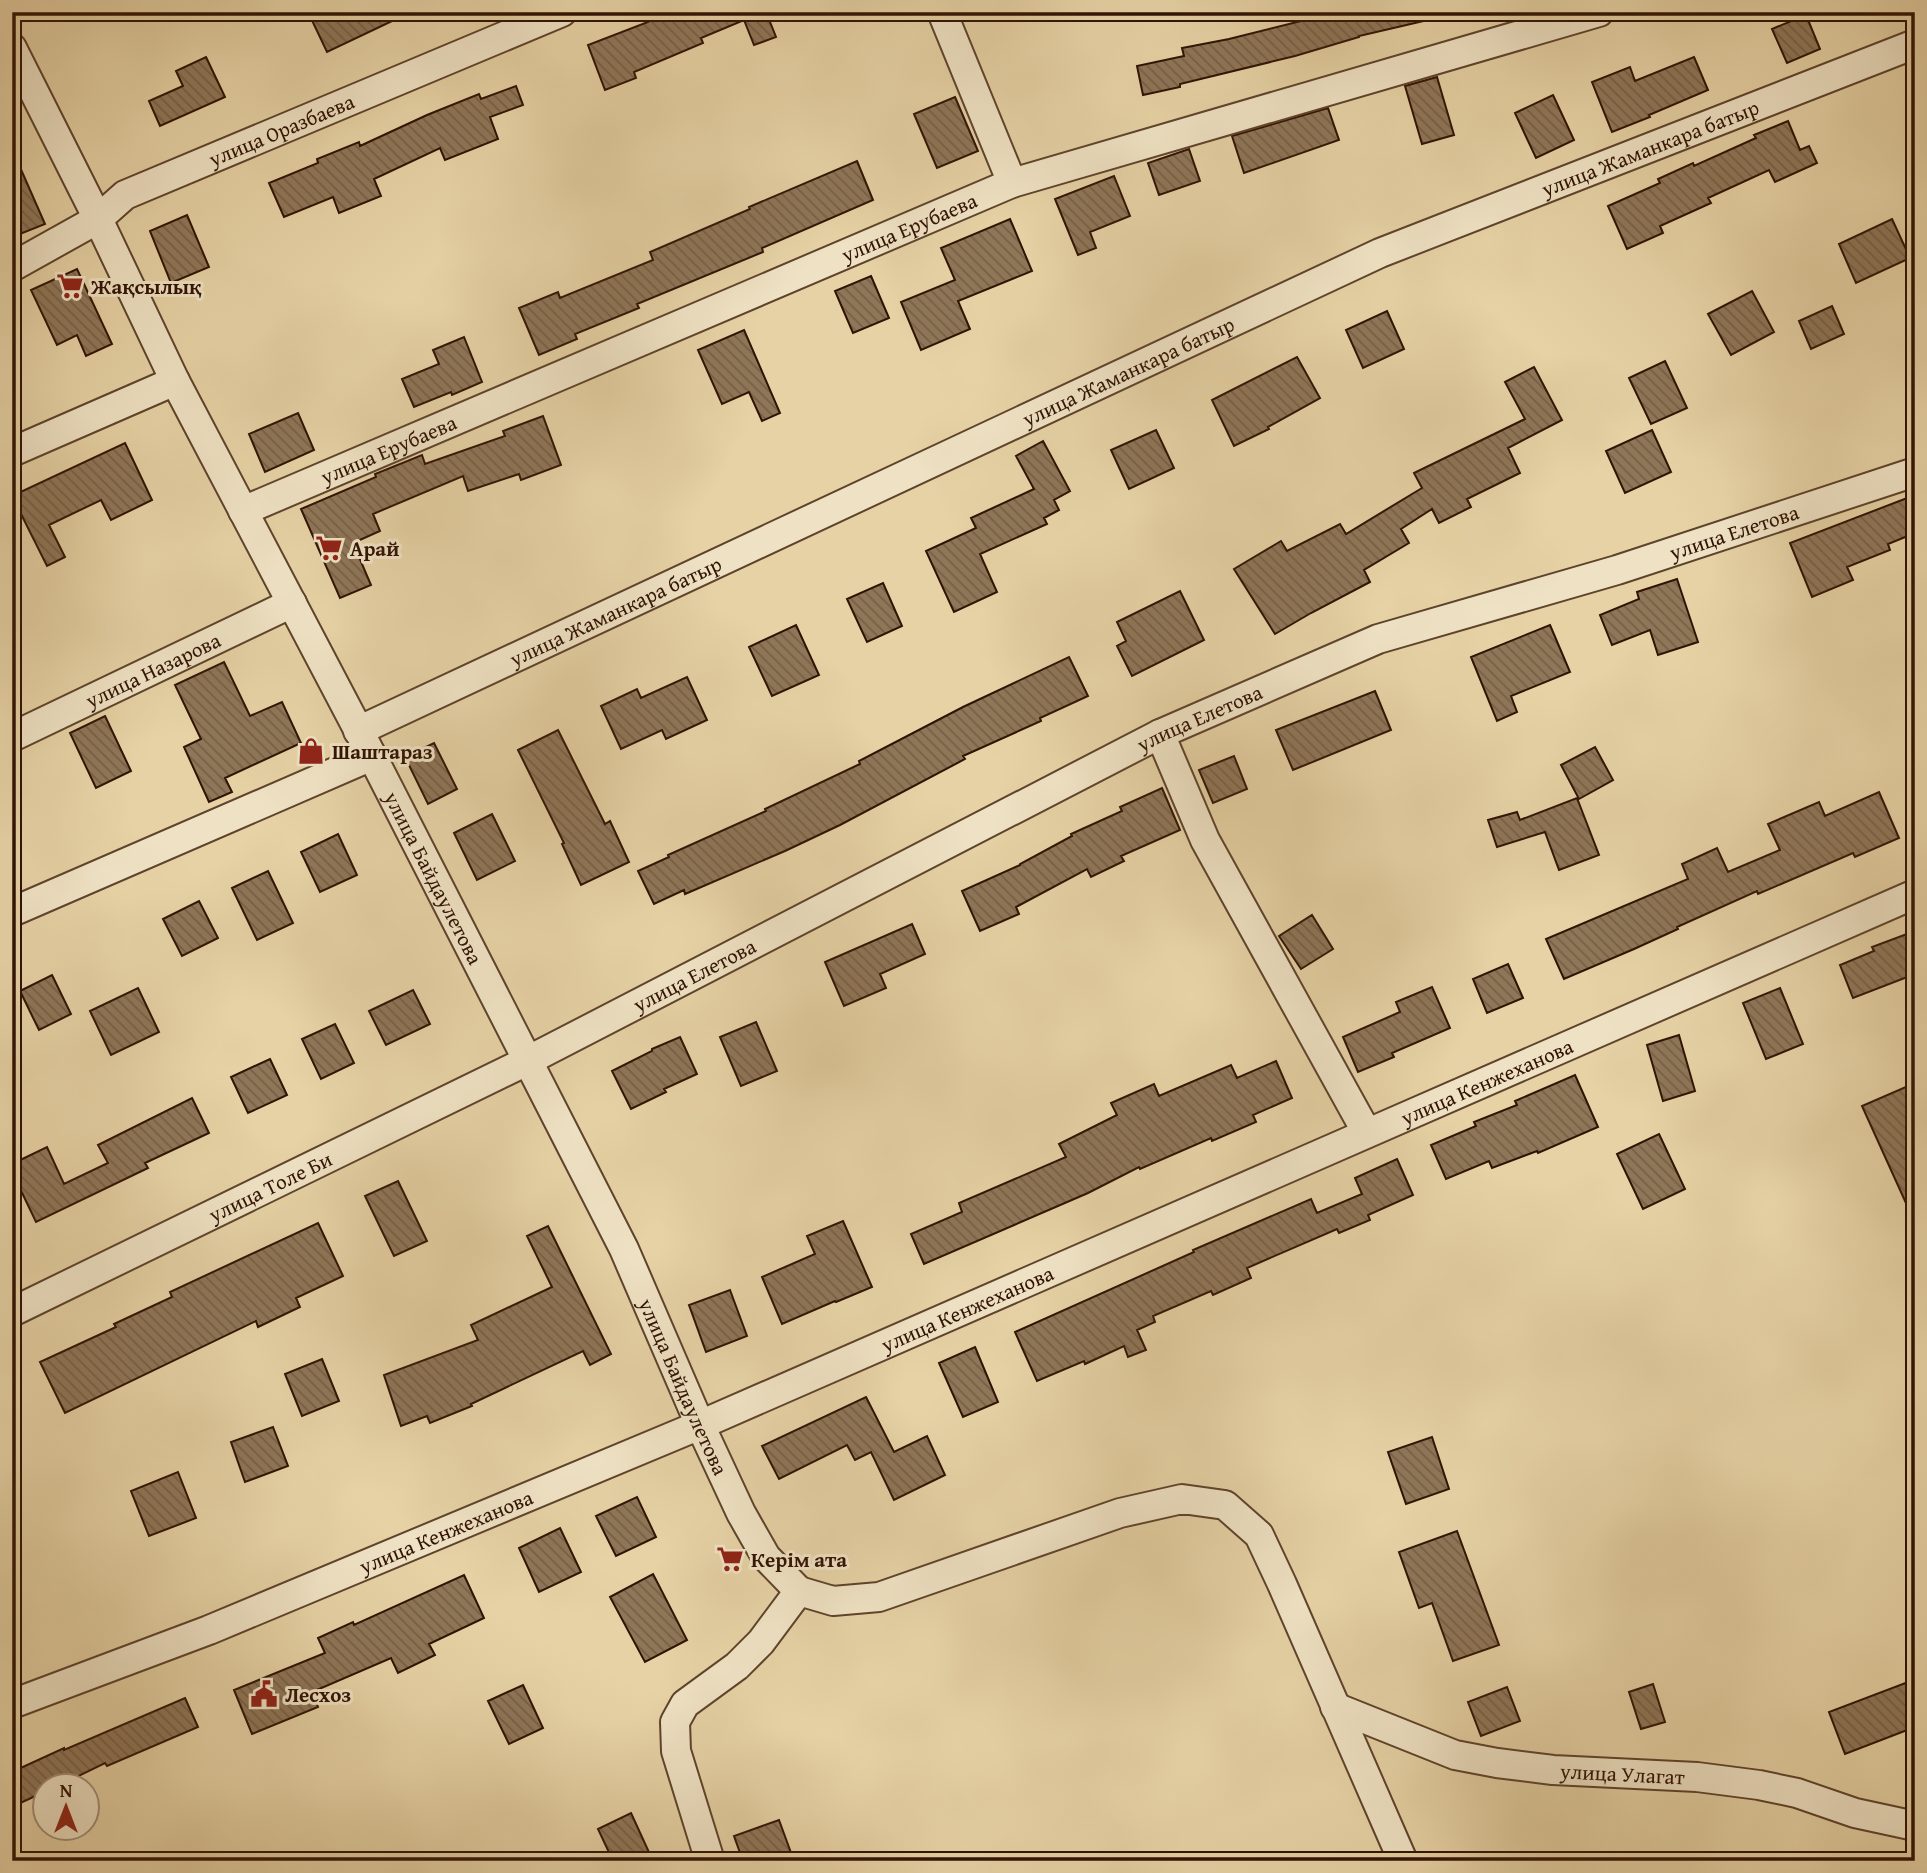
<svg xmlns="http://www.w3.org/2000/svg" width="1927" height="1873" viewBox="0 0 1927 1873" font-family="'Gentium Book Plus',serif">
<defs>
<pattern id="building-back-hatch" width="6" height="6" patternUnits="userSpaceOnUse" patternTransform="scale(1.75)"><rect width="6" height="6" fill="#8f7658"/><path d="M-1 5l2 2M0 0l6 6M5-1l2 2" fill="none" stroke="#756047"/></pattern>
</defs>
<rect width="100%" height="100%" fill="#e6d2a5"/>
<filter id="stains"><feTurbulence type="fractalNoise" baseFrequency=".00286" numOctaves="4"/><feColorMatrix values="0 0 0 0 .2 0 0 0 0 .09 0 0 0 0 .02 0 0 0 .5 -.17"/></filter>
<radialGradient id="worn" r=".72"><stop offset=".6" stop-color="#630" stop-opacity="0"/><stop offset="1" stop-color="#630" stop-opacity=".3"/></radialGradient>
<path fill="url(#building-back-hatch)" stroke="#301304" stroke-width="2" d="M308 12H411L327 52Z
M667 12H766L776 37 754 45 744 20 701 38 703 43 634 72 636 78 605 90 588 45 648 22 647 20Z
M1315 12H1427L1428 20 1359 36V37L1295 56 1180 84V87L1143 95 1137 66 1184 56 1182 48 1229 39 1317 17Z
M1806 15 1820 49 1787 63 1772 29Z
M206 57 225 97 160 126 149 101 183 86 176 71Z
M1694 57 1708 90 1649 115 1650 117 1612 132 1592 82 1630 67 1635 81Z
M1437 77 1454 135 1422 144 1405 86Z
M516 86 523 105 490 117 498 139 445 160 440 148 374 179 381 196 339 213 333 197 284 217 269 183 318 163 317 159 359 142 360 146 427 115 479 94 481 99Z
M1553 95 1574 140 1536 158 1515 113Z
M955 97 978 151 937 168 914 114Z
M1328 108 1339 140 1244 173 1232 136Z
M1788 121 1800 150 1809 146 1817 163 1775 182 1769 170 1708 198 1711 203 1660 226 1663 233 1627 249 1608 206 1660 183 1658 179 1693 163 1694 166 1756 138 1754 135Z
M12 149 45 224 20 234 12 216Z
M1189 149 1200 181 1159 195 1148 163Z
M857 161 873 200 762 248 763 252 637 304 639 308 575 334 577 339 539 355 519 308 558 292 560 298 653 260 650 252 750 209 749 207Z
M1114 176 1130 216 1090 232 1096 248 1078 255 1055 199Z
M187 215 209 267 171 283 150 231Z
M1010 219 1032 271 958 301 970 329 921 350 901 302 955 280 941 248Z
M1892 219 1910 258 1856 283 1839 244Z
M77 269 112 344 86 356 77 335 57 345 31 290Z
M871 276 889 318 853 333 835 291Z
M1752 291 1774 332 1731 355 1708 314Z
M1832 306 1844 334 1811 349 1799 321Z
M1387 311 1404 349 1363 368 1346 330Z
M744 330 780 413 762 421 749 392 722 404 698 350Z
M464 337 482 382 452 395 451 392 414 407 402 379 439 364 433 350Z
M1297 357 1320 398 1268 427 1269 429 1234 446 1212 400Z
M1665 361 1687 408 1651 424 1629 378Z
M1534 367 1562 420 1508 448 1520 473 1467 499 1471 507 1439 523 1432 509 1401 529 1409 543 1364 570 1370 582 1311 613 1275 634 1234 569 1281 541 1287 551 1340 524 1346 534 1422 488 1414 473 1525 419 1505 382Z
M298 413 314 450 265 472 249 434Z
M543 416 561 465 521 480 519 474 468 491 463 476 373 514 380 531 353 543 371 585 340 598 301 509 376 477 375 474 422 455 425 464 505 436 503 431Z
M1156 430 1174 468 1129 489 1111 450Z
M1652 430 1671 472 1625 493 1606 451Z
M1043 441 1070 491 1054 500 1059 510 1044 518 1047 524 980 554 997 592 954 612 926 551 976 528 971 518 1034 489 1016 456Z
M125 443 152 500 111 520 101 500 49 525 65 557 47 566 12 496Z
M1915 495V533L1888 544 1890 550 1847 567 1853 580 1812 597 1790 543Z
M1677 579 1698 642 1658 655 1650 630 1612 645 1600 615 1639 599 1637 592Z
M883 583 902 626 867 642 847 599Z
M1180 591 1204 640 1132 676 1117 646 1126 641 1117 622Z
M796 625 819 675 772 696 749 647Z
M1550 625 1570 672 1511 696 1517 712 1497 721 1471 657Z
M1069 657 1088 696 1040 718 1041 721 963 756 965 759 840 825 785 851 685 894 684 890 654 904 638 871 669 857 668 855 766 811 765 809 860 764 859 761 963 707Z
M224 662 250 716 282 702 301 743 225 778 232 792 209 802 184 747 201 739 175 685Z
M687 677 707 720 666 739 662 730 621 749 601 706 637 689 641 698Z
M1375 691 1391 730 1293 770 1276 730Z
M105 716 131 771 96 788 70 733Z
M558 730 605 824 610 821 629 862 581 885 562 844 564 843 518 750Z
M434 743 457 789 428 804 405 757Z
M1595 747 1613 780 1579 799 1561 765Z
M1234 756 1247 789 1213 803 1199 770Z
M1162 788 1180 830 1121 856 1124 861 1091 877 1087 869 1016 907 1019 914 980 931 962 891 1020 865V864L1072 836 1071 834 1122 811 1120 807Z
M1879 792 1899 838 1855 857 1853 853 1758 894 1757 891 1677 927 1678 929 1634 949 1564 979 1546 939 1688 879 1682 864 1717 848 1728 872 1780 850 1768 824 1819 802 1825 816Z
M1577 798 1599 855 1559 870 1545 832 1497 847 1488 820 1517 812 1520 820Z
M492 814 515 861 477 880 454 833Z
M338 834 357 875 320 892 301 852Z
M268 871 293 923 257 940 232 888Z
M199 901 218 938 182 956 163 919Z
M1312 915 1333 949 1301 969 1279 936Z
M912 924 925 954 880 974 886 988 844 1006 825 962Z
M1915 931V974L1853 998 1840 965 1874 951 1872 947Z
M1508 964 1523 998 1487 1013 1473 979Z
M52 975 71 1014 39 1030 20 991Z
M1432 987 1450 1028 1392 1053 1394 1057 1358 1072 1343 1037 1400 1012 1396 1002Z
M138 988 159 1032 111 1055 90 1011Z
M1780 988 1803 1044 1766 1059 1743 1003Z
M413 990 430 1024 386 1045 369 1011Z
M756 1022 777 1071 741 1086 720 1037Z
M335 1024 354 1063 321 1079 302 1039Z
M1679 1035 1695 1091 1663 1101 1647 1045Z
M680 1037 697 1074 664 1089 666 1092 631 1109 612 1071 652 1051V1049Z
M270 1059 287 1095 248 1113 231 1077Z
M1276 1061 1292 1098 1253 1115 1256 1122 1212 1141 1211 1138 1140 1169 1139 1167 1088 1193 924 1264 911 1234 962 1212 959 1203 1066 1157 1059 1144 1117 1115 1111 1103 1154 1084 1159 1096 1231 1065 1237 1078Z
M1575 1075 1598 1127 1538 1153 1537 1151 1492 1168 1489 1161 1446 1179 1431 1145 1476 1126 1474 1122 1517 1105 1515 1101Z
M1915 1083V1223L1862 1106Z
M192 1098 209 1133 145 1163 148 1168 36 1222 12 1172V1164L47 1147 64 1184 108 1163 98 1145Z
M1659 1134 1685 1189 1643 1209 1617 1154Z
M1397 1159 1413 1195 1368 1215 1370 1220 1339 1233 1337 1229 1247 1268 1251 1278 1213 1295 1211 1291 1153 1316 1155 1322 1137 1330 1146 1350 1128 1357 1124 1346 1085 1364 1084 1361 1037 1381 1015 1332 1194 1252 1193 1250 1311 1199 1317 1213 1362 1194 1355 1178Z
M398 1181 427 1241 394 1256 365 1196Z
M843 1221 872 1287 836 1302 835 1301 782 1324 762 1277 815 1254 807 1236Z
M318 1223 343 1276 296 1298 300 1307 258 1327 256 1321 65 1413 40 1362 116 1327 114 1324 172 1297 170 1292Z
M548 1226 611 1354 590 1365 583 1351 471 1404 472 1406 430 1423 427 1416 401 1426 384 1375 478 1340 471 1325 552 1287 527 1236Z
M730 1290 747 1336 706 1352 689 1305Z
M975 1347 998 1402 963 1417 939 1363Z
M322 1359 339 1401 302 1416 285 1374Z
M866 1397 894 1452 927 1436 945 1475 894 1500 871 1452 855 1460 847 1445 779 1479 762 1446Z
M273 1427 288 1466 245 1482 231 1442Z
M1432 1437 1449 1489 1406 1504 1388 1452Z
M178 1472 196 1518 149 1536 131 1491Z
M637 1497 656 1537 616 1556 596 1516Z
M560 1528 581 1572 539 1592 519 1548Z
M1457 1531 1499 1645 1453 1661 1432 1603 1419 1608 1399 1552Z
M653 1574 687 1640 645 1662 610 1597Z
M464 1575 484 1618 429 1644 435 1655 398 1673 391 1658 312 1692 318 1707 252 1734 234 1690 325 1653 318 1638 353 1622 354 1625Z
M1908 1682 1915 1701V1727L1845 1754 1829 1712Z
M1653 1684 1665 1722 1641 1729 1629 1692Z
M523 1685 543 1728 509 1744 488 1701Z
M1507 1687 1520 1721 1481 1736 1468 1702Z
M185 1698 198 1727 107 1766 105 1763 58 1786H46V1791L12 1807V1772L64 1748V1750Z
M631 1813 653 1861H613L598 1829Z
M779 1820 794 1861H743L734 1836Z"/>
<g fill="none" stroke-linecap="round" stroke-linejoin="round">
<defs>
<g id="minor">
<path d="M942 12 1012 183"/>
<path id="s1" d="M12 48 98 219 175 381 372 756 624 1249 700 1425 741 1513 766 1557 799 1591"/>
<path id="s2" d="M12 267 98 219 125 195 562 12"/>
<path d="M12 452 175 381"/>
<path id="s3" d="M243 511 1012 183 1599 12"/>
<path id="s4" d="M358 731 1380 253 1915 44"/>
<path d="M1160 734 1205 840 1367 1133"/>
<path id="s5" d="M12 737 292 603"/>
<path d="M12 912 372 756"/>
<path id="s6" d="M12 1312 527 1061 1160 734 1378 639 1617 570 1915 472"/>
<path id="s7" d="M12 1704 209 1630 700 1425 1915 894"/>
<path id="s8" d="M1335 1707 1455 1755 1497 1763 1553 1770 1697 1777 1759 1785 1797 1793 1855 1813 1915 1826"/>
<path d="M710 1861 676 1751 675 1722 685 1704 737 1666 761 1642 799 1591 833 1601 879 1597 1120 1513 1182 1499 1225 1505 1259 1535 1282 1584 1403 1861"/>
</g>
</defs>
<use href="#minor" stroke="#5e432c" stroke-width="32"/>
<use href="#minor" stroke="#efe2c4" stroke-width="28"/>
</g>
<defs>
<symbol id="supermarket-bare" viewBox="-9 -9 18 18"><path d="M-6-5.5h2.5l.6 2H6L4.5 2H-2.5L-4.4-4H-6ZM-1.5 3.2a1.3 1.3 0 1 0 .1 0ZM3 3.2a1.3 1.3 0 1 0 .1 0Z" fill="#8f2418" stroke="#efe2c4" stroke-width="2.5" paint-order="stroke"/></symbol>
<symbol id="shop-bare" viewBox="-9 -9 18 18"><path d="M-5-2.5h2.3a2.7 3.5 0 0 1 5.4 0H5L5.5 6h-11ZM-1.5-2.5h3a1.5 2.3 0 0 0-3 0Z" fill="#8f2418" stroke="#efe2c4" stroke-width="2.5" paint-order="stroke"/></symbol>
<symbol id="civic-bare" viewBox="-9 -9 18 18"><path d="M-.6-6.5H3V-4.5H.6V-3L4-1V1h2V6H-6V1h2V-1L-.6-3ZM-1.2 2.5V6h2.4V2.5Z" fill="#8f2418" stroke="#efe2c4" stroke-width="2.5" paint-order="stroke"/></symbol>
</defs>
<g fill-rule="evenodd">
<use href="#supermarket-bare" x="51" y="267" width="38" height="38"/>
<use href="#supermarket-bare" x="310" y="529" width="38" height="38"/>
<use href="#shop-bare" x="292" y="732" width="38" height="38"/>
<use href="#supermarket-bare" x="711" y="1540" width="38" height="38"/>
<use href="#civic-bare" x="245" y="1675" width="38" height="38"/>
</g>
<g text-anchor="middle" dominant-baseline="central" stroke-width="6" stroke-linejoin="round" paint-order="stroke">
<g font-size="21" fill="#301304" stroke="#efe2c4">
<text stroke="none"><textPath href="#s2" startOffset="304">улица Оразбаева</textPath></text>
<text stroke="none"><textPath href="#s4" startOffset="1418">улица Жаманкара батыр</textPath></text>
<text stroke="none"><textPath href="#s3" startOffset="724">улица Ерубаева</textPath></text>
<text stroke="none"><textPath href="#s4" startOffset="850">улица Жаманкара батыр</textPath></text>
<text stroke="none"><textPath href="#s3" startOffset="158">улица Ерубаева</textPath></text>
<text stroke="none"><textPath href="#s6" startOffset="1895">улица Елетова</textPath></text>
<text stroke="none"><textPath href="#s4" startOffset="284">улица Жаманкара батыр</textPath></text>
<text stroke="none"><textPath href="#s5" startOffset="156">улица Назарова</textPath></text>
<text stroke="none"><textPath href="#s6" startOffset="1328">улица Елетова</textPath></text>
<text stroke="none"><textPath href="#s1" startOffset="931">улица Байдаулетова</textPath></text>
<text stroke="none"><textPath href="#s6" startOffset="761">улица Елетова</textPath></text>
<text stroke="none"><textPath href="#s7" startOffset="1601">улица Кенжеханова</textPath></text>
<text stroke="none"><textPath href="#s6" startOffset="287">улица Толе Би</textPath></text>
<text stroke="none"><textPath href="#s7" startOffset="1034">улица Кенжеханова</textPath></text>
<text stroke="none"><textPath href="#s1" startOffset="1498">улица Байдаулетова</textPath></text>
<text stroke="none"><textPath href="#s7" startOffset="467">улица Кенжеханова</textPath></text>
<text stroke="none"><textPath href="#s8" startOffset="298">улица Улагат</textPath></text>
</g>
<g font-size="21" font-weight="bold" fill="#301304" stroke="#efe2c4" text-anchor="start">
<text x="91" y="286">Жақсылық</text>
<text x="350" y="548">Арай</text>
<text x="332" y="751">Шаштараз</text>
<text x="751" y="1559">Керім ата</text>
<text x="285" y="1694">Лесхоз</text>
</g>
</g>
<rect width="1927" height="1873" fill="none" stroke="#e6d2a5" stroke-width="42"/>
<rect x="14" y="14" width="1899" height="1845" fill="none" stroke="#301304" stroke-width="3.5"/>
<rect x="21" y="21" width="1885" height="1831" fill="none" stroke="#301304" stroke-width="2"/>
<g transform="translate(66 1807)"><circle r="33" fill="#efe2c4" stroke="#a38f77" stroke-width="2"/>
<path d="M0-5L12 26L0 18L-12 26Z" fill="#8f2418"/>
<text y="-10" font-size="19" font-weight="bold" text-anchor="middle" fill="#301304">N</text>
</g>
<rect width="100%" height="100%" filter="url(#stains)"/>
<rect width="100%" height="100%" fill="url(#worn)"/>
</svg>
